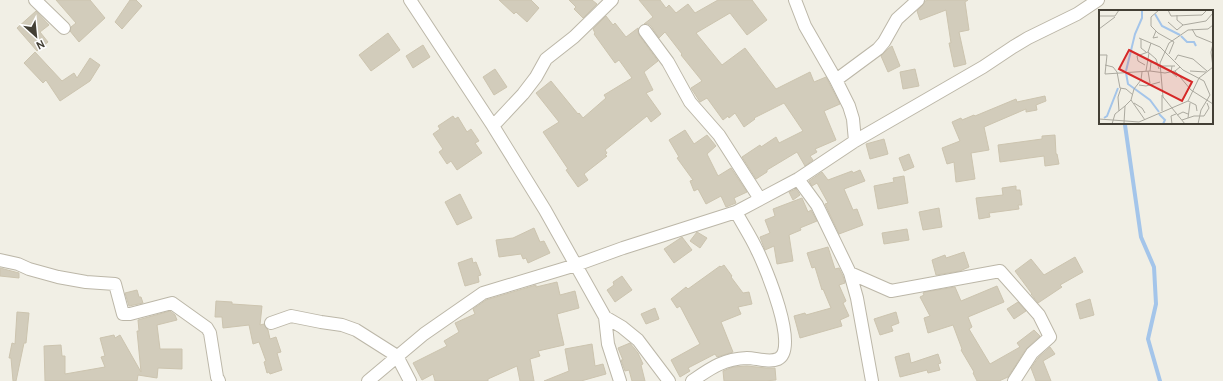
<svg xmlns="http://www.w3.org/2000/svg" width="1223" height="381" viewBox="0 0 1223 381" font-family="Overpass,sans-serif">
<rect width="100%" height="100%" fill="#f1efe5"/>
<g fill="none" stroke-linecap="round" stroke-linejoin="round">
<path stroke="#a4c5ea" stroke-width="4" d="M1126 123 1125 125 1141 237 1154 267 1156 304 1148 339 1160 381"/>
</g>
<path fill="#d2ccbb" stroke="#ccc4af" d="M56 0H90L105 18 79 42 70 31 71 27 76 23Z
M130 0H136L142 6 122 29 115 22Z
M499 0H531L539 8 527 22 516 12 514 14Z
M569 0H592L597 4 583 18 574 9 576 7Z
M639 0H660L666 8 669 5 676 13 688 4 695 13 718 0H752L767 20 747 35 730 13 696 33 722 65 745 48 776 89 810 72 814 82 826 77 840 104 824 111 836 140 815 149 817 152 810 156 813 160 805 166 797 152 767 170V172L756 179 742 157 760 145 761 147 776 137 779 143 803 131 784 103 754 118 755 119 744 127 735 113 729 118 728 116 723 120 707 98 700 102 691 88 702 81 681 55 682 54 665 32 659 38 651 26 648 24H644L653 17Z
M929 0H968L965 2 969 30 959 32 966 64 954 67 949 43H951L946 10 920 20 917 11 923 5 925 1Z
M36 11 49 25 40 32 48 42 37 51 17 28Z
M606 16 613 25 615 23 626 37 638 28V32L639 35 658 61 644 72 653 90 646 93 661 114 651 122 647 116 605 150 607 153 605 155 607 156 584 174 588 180 578 187 566 170 568 169 543 132 559 122 536 93 551 81 578 114 579 113 583 118 606 98 604 95 632 78 619 60 615 63 594 34 595 33 593 29Z
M388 33 400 50 371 71 359 55Z
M423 45 430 57 413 68 406 56Z
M892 46 900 66 888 72 881 56 889 48Z
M35 52 62 81 74 73 77 78 90 58 100 65 90 81 60 101 46 80 43 83 24 63Z
M495 69 507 87 494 95 483 77Z
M915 69 919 86 903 89 900 72Z
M1045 96 1046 101 1036 105 1037 110 1026 112V109L984 127 989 150 971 153 975 179 956 182 954 162 947 164 942 148 960 141 952 122 961 118 962 120 974 115 975 116 1016 99 1017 102Z
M453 116 455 119 458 117 467 132 471 129 479 141 475 143 482 153 457 170 451 161 447 164 439 152 443 149 433 134 440 129 438 126Z
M685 130 694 144 707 135 716 146 707 154 718 176 731 168 747 192 734 198 736 203 726 207 721 196 706 204 698 189 694 191 690 181 693 180 677 158 679 157 669 140Z
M1055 135 1056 154H1057L1059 164 1045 166 1044 156 1000 162 998 145 1042 139V136Z
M884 139 888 154 870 159 866 144Z
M909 154 914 167 904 171 899 158Z
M860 170 865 181 844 189 853 210 857 209 863 225 839 234 825 204 828 203 817 183 812 186 809 181 822 172 828 180 852 171 853 173Z
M904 176 908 203 878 209 874 186 894 182 893 178Z
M1016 186V190H1020L1022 205H1018L1019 209 989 213 990 217 979 219 976 198 1003 195 1002 188Z
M796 189 800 195 793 200 789 192Z
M460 194 472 218 457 225 445 202Z
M802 198 808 212 811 210 817 221 800 228 801 230 789 235 793 261 777 264 774 246 765 250 760 237 770 233 765 220 775 216 773 209Z
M939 208 942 227 923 230 919 212Z
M534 228 540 242 544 241 550 253 528 263 526 258 523 259 521 254 499 257 496 240 513 238Z
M907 229 909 240 884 244 882 233Z
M697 232 707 238 700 248 690 241Z
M682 237 692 250 674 263 664 249Z
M828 247 835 269 839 268 843 276 845 283 839 285 846 301 843 303 849 316 840 320 842 326 800 338 794 316 805 313 806 315 831 308 823 289 822 290 815 267 812 268 807 253Z
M964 252 969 267 960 271 936 275 932 260 945 255 946 258Z
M1075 257 1083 272 1060 285 1062 287 1038 303 1031 294H1032L1015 271 1031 259 1044 275Z
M472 258 473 263 476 262 481 275 478 276 479 282 465 286 458 263Z
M724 265 732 276 731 277 743 293 749 292 752 304 738 307 741 314 721 322 733 352 717 357 715 354 688 368 690 371 680 377 671 360 700 344 680 306 677 308 671 299 686 287 688 289 720 266 721 267Z
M0 268 19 273V278L0 276Z
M622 276 632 290 615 302 607 290 614 285 613 282Z
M557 282 560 295 575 291 579 308 557 314 564 345 538 351 540 356 530 359 534 381H520L517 366 488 379V381H435L433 374 422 380 413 363 447 346 444 341 459 332 455 323 475 314 473 309 486 300 536 285V287Z
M997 286 1004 302 968 317 972 327 969 329 990 364 1020 347 1017 343 1034 330 1040 336 1026 349 1008 377 999 381H977L973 373 974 372 961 350 962 349 953 325 928 333 924 318 930 316 920 297 924 295 923 293 925 292 955 287 961 301Z
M137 290 139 297H141L143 303 129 306 125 293Z
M1090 299 1094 315 1080 319 1076 304Z
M216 301 232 302V304L262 306 260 325 264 324 266 328 268 330 270 339 276 337 281 352 277 353 282 370 270 374 269 372 267 373 264 362 266 361 259 342 253 344 249 325 223 328 222 317H215Z
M1018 302 1026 311 1014 319 1007 309Z
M655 308 659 319 646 324 641 314Z
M170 311 175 315 177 320 157 325 160 349H182V369L158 368 157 378 138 375 137 381H45L44 346 61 345 62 356H65V374L105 367 101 357 105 356 100 338 114 335 115 338 120 335 141 372 137 331H139L138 320Z
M17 312 29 313 26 343H24L16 381H13L11 358H9L12 343 15 344Z
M896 312 899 323 891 326 893 331 880 335 874 319Z
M630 343 638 353 643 364 641 365 645 381H632L629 370 625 371 621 360H623L618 348Z
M592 344 595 366 603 364 606 374 581 381H544L569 371 565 349Z
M1050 347 1055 354 1043 361 1051 381H1036L1031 368 1038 358Z
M909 353 911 363 938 354 941 363 938 364 940 370 928 373 927 370 900 377 895 357Z
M747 366 766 368H775L776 380 764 381H724L723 371 733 367Z"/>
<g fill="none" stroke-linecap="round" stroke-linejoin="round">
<defs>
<path id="street" d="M35 0 64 28
M410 0 493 126 545 210 605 317 608 344 620 381
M795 0 805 26 836 80 849 106 853 119 855 141
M645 31 668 62 690 102 719 135 760 199
M836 80 878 49 884 42 897 19 918 0
M493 126 523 94 536 77 546 59 574 37 612 0
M798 179 817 205 850 273 857 298 872 381
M0 260 18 264 29 269 58 277 86 282 115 284 123 314H130L172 303 207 328 210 333 217 377 219 381
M850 273 891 291 1000 271 1039 315 1050 337 1032 353 1014 381
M605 317 622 327 638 340 669 381
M271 323 291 316 321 322 342 325 356 330 397 356 410 381
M368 381 424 334 483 293 576 265 623 248 736 212 798 179 855 141 983 67 1013 47 1028 38 1077 14 1098 0
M692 381C711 368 723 359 747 358 756 358 769 363 778 359 800 349 765 266 757 250 751 237 743 225 736 212"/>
</defs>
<use href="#street" stroke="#bcb7a8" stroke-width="14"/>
<use href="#street" stroke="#fff" stroke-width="12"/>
</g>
<g transform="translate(1099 10)">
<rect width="114" height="114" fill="#f1efe5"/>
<path fill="none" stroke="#a4c5ea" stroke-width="2" d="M56 4 63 16 81 25M82 26 88 32H95L97 36M27 61 36 24 43 8V0M27 63 29 74 51 90 60 102M60 104 66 110 64 114M5 108 8 106 19 78"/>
<path fill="none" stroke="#aba99f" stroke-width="1" d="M60 0 52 7V16L59 23 75 32 70 44M69 0 72 6 103 5 108 0M78 5V10L84 15 107 11 114 3M0 6H16L20 0M69 12 78 20 84 15M0 19 16 7M93 19 97 26 114 33M57 21 54 28 59 27M40 28 61 37 84 60 105 71 111 85 102 100 99 114M42 29V38L47 42M52 33 49 42 57 49 60 59M114 34 112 42 114 57M0 45H8L6 64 51 61 66 63 76 61 81 57M76 50 79 45 94 49 108 61M6 55 14 57 18 62 21 78 27 79 34 85M46 55 39 51 38 46 49 42M61 56H76M73 56 72 62 78 67M47 61 50 43M49 61 51 73M51 61 52 52 58 53M76 61 92 80 114 94M91 61 107 62M43 62 42 70 35 79 32 90 46 110M40 75 47 76 61 72M63 85V101M89 91 97 95 98 101M35 93 43 98 46 103M20 101 19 87 22 78M78 105 84 102 89 104M89 108 91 93M0 109 40 112 89 91 100 68 114 57M83 110 95 106H105L110 98 108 93M25 113 26 96 32 90M13 114 16 104 26 96M73 114 72 106 77 104M86 114 64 87 61 53 70 33 89 20 109 19 114 15"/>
<path fill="#d62828" fill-opacity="0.15" stroke="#d62828" stroke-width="2" d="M30 40 93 72 83 91 20 59Z"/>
<rect width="114" height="114" fill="none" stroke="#433f35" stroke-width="2"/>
</g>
<g transform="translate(36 36) rotate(153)" stroke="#ffffff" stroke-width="3" paint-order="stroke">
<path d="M0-3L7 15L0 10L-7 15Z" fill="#433f35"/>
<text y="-6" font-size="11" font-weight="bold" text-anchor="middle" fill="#433f35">N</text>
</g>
</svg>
